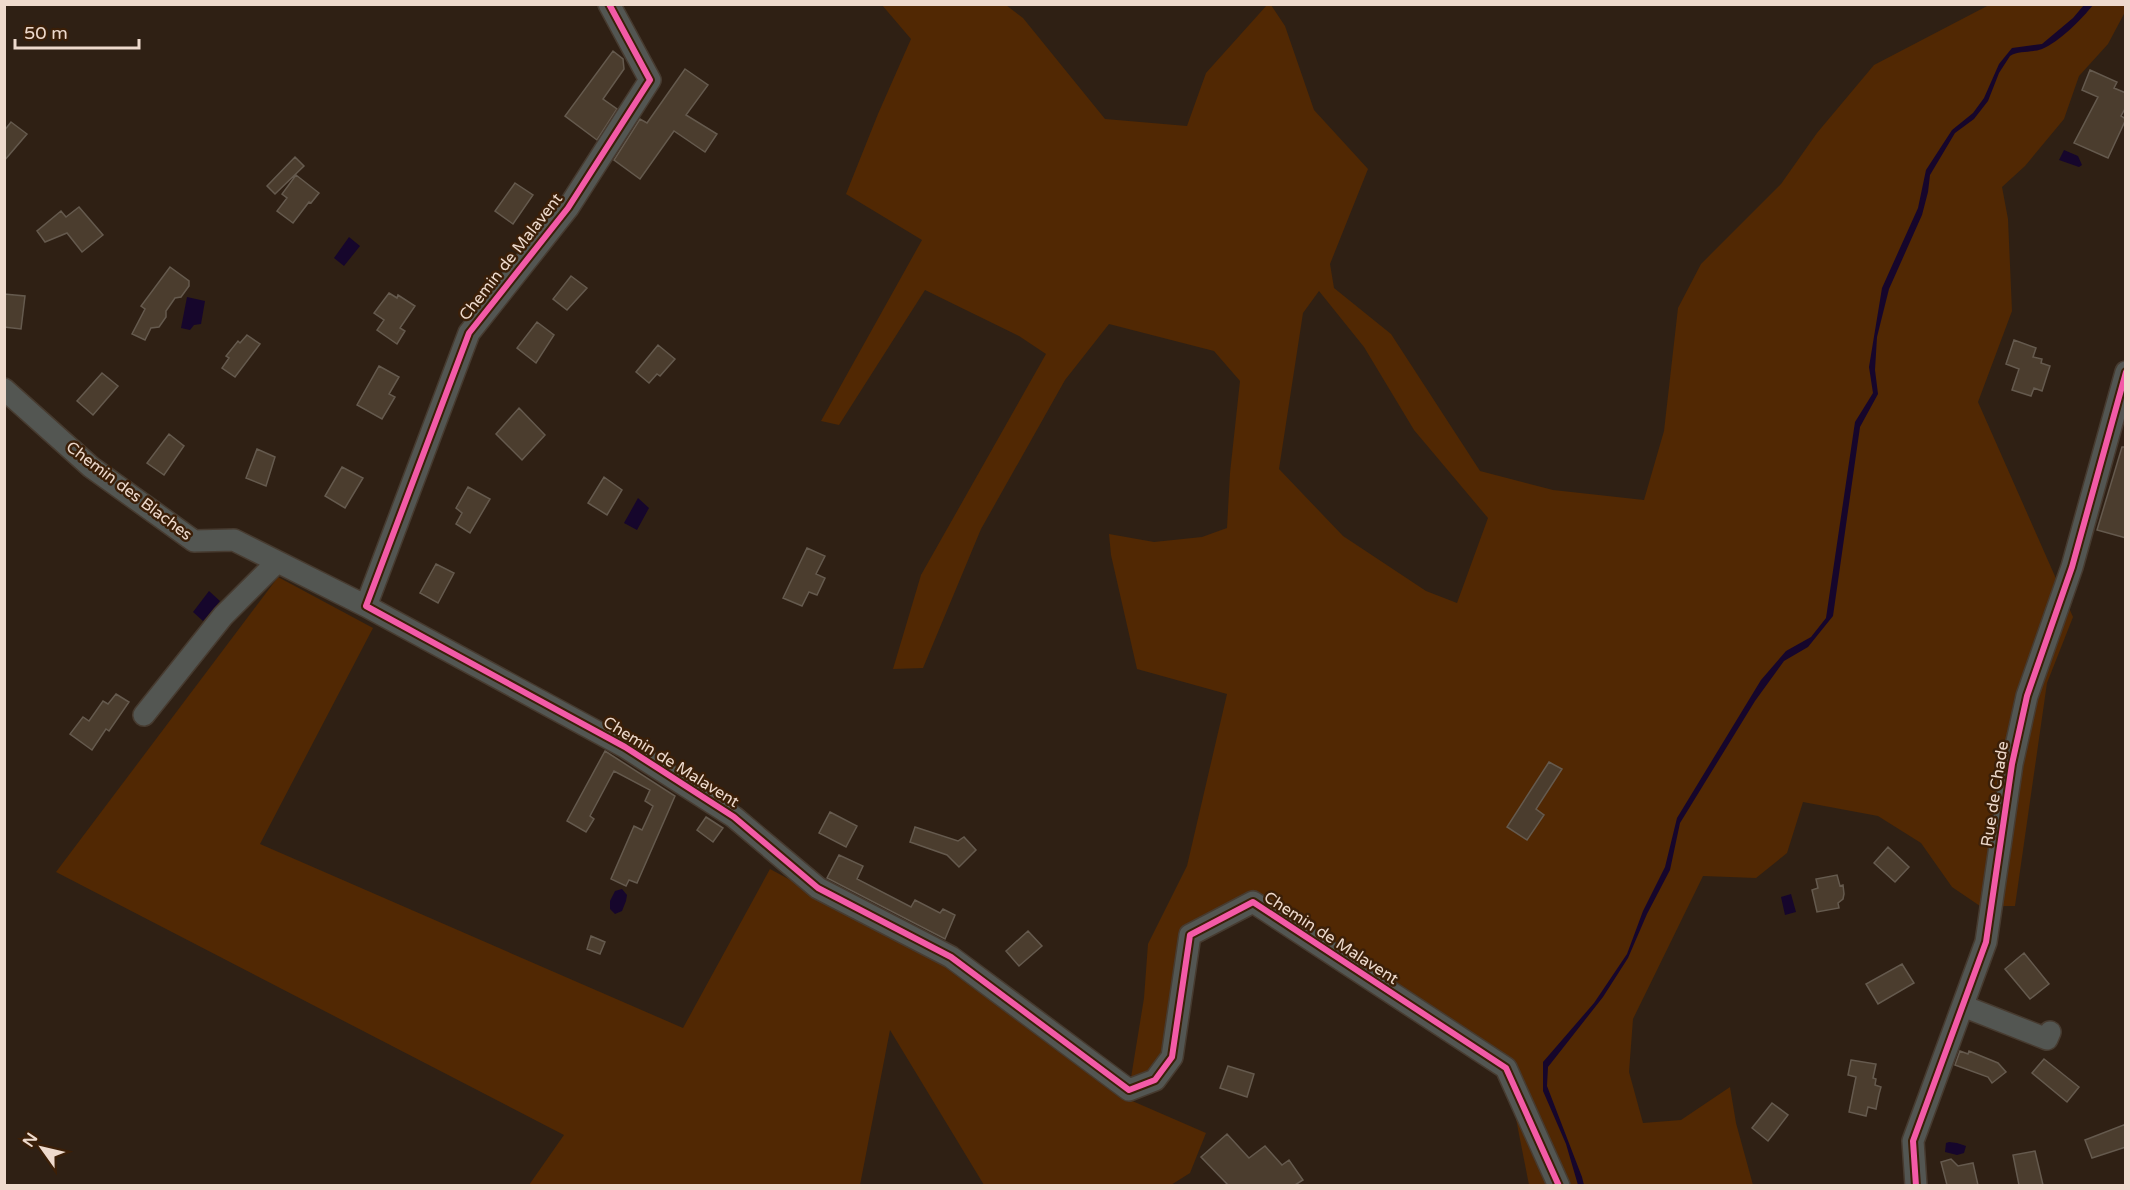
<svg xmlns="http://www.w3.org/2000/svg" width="2130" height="1190" viewBox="0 0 2130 1190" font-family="'Varela Round',sans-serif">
<rect width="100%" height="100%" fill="#2f2014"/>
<path fill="#512803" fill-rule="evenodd" d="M882 5H1006L1023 18 1105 119 1187 126 1206 73 1267 5H1271L1285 26 1314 110 1368 169 1330 264 1334 288 1391 334 1480 471 1553 490 1644 500 1664 431 1678 308 1701 264 1781 184 1817 133 1874 65 1989 5H2125V12L2108 44 2079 76 2064 119 2025 166 2002 187 2008 219 2012 311 1978 402 2073 617 2047 683 2015 906H1980L1952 887 1921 843 1878 816 1803 802 1787 853 1756 878 1703 876 1633 1019 1629 1072 1643 1123 1681 1120 1730 1087 1736 1123 1753 1185H1529L1506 1068 1253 902 1190 935 1172 1057 1129 1090 1144 998 1148 944 1187 866 1227 694 1137 669 1111 555 1109 534 1154 542 1202 537 1227 528 1230 473 1240 381 1214 351 1109 324 1065 380 981 529 923 668 893 669 921 575 1046 354 1019 336 925 290 839 425 821 421 922 240 846 194 878 114 911 39ZM1319 291 1364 347 1414 430 1488 518 1457 603 1426 591 1343 536 1279 469 1303 313Z
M278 577 373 628 260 844 683 1028 770 869 928 954 1130 1100 1206 1133 1190 1173 1171 1185H984L890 1030 860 1185H529L564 1135 56 872Z"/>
<path fill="#16062c" d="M2084 5H2093C2082 19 2059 42 2042 49 2032 53 2019 50 2010 56L1999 73 1988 101 1974 119 1955 133 1930 175 1928 192 1922 215 1889 289 1877 337 1875 370 1878 394 1860 427 1833 616 1808 647 1784 661 1755 701 1680 823 1670 870 1647 914 1628 958 1603 997 1548 1067 1547 1086 1582 1177 1584 1185H1578L1566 1144 1543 1091V1062L1594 1003 1627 954 1643 911 1665 867 1677 818 1761 680 1786 651 1811 637 1826 618 1855 422 1873 393 1869 367 1882 288 1918 208 1926 170 1952 130 1973 113 1984 98 1999 64 2012 48 2042 44 2073 18Z
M2064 150 2078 156 2082 165 2079 167 2059 160Z
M349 237 360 246 344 266 334 258Z
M187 297 205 301 201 324 194 325 190 330 181 328Z
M638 498 649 508 637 530 624 523Z
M209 591 220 601 203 621 193 612Z
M622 889 627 895 626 901 622 911 615 914 610 909V901L615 891Z
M1791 894 1796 912 1785 915 1781 897Z
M1949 1142 1957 1143 1966 1146 1964 1153 1957 1155 1945 1152 1946 1143Z"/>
<path fill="#4b3d2e" stroke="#655a4e" stroke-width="1.5" d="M613 51 623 59 624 69 603 99 617 109 597 140 565 116Z
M685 69 708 85 686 115 717 134 705 152 674 131 640 179 614 160 640 119 647 123Z
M2090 70 2117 82 2114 88 2126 93V107L2121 116 2126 119 2108 158 2074 143 2098 97 2082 90Z
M11 122 27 134 4 161V131Z
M295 157 304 166 275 194 267 186Z
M296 175 319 193 311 203 309 202 293 223 277 211 287 198 282 194Z
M515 183 533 195 513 224 495 211Z
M79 207 103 235 82 252 67 233 45 242 37 231 61 211 66 217Z
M170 267 189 281V286L181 297 175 298 166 311V317L159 327 151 328 145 340 132 334 145 309 141 306Z
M571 276 587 288 567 310 553 299Z
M389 293 397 298 398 295 415 306 400 328 405 331 397 344 377 330 384 320 374 313Z
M4 294 25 296 21 329 4 327Z
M537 322 554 335 536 363 517 348Z
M247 335 260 344 235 377 222 368 229 358 226 356 238 341 240 343Z
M2014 340 2036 348 2033 357 2042 359 2041 363 2050 366 2042 391 2034 388 2031 396 2012 390 2019 369 2006 364Z
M658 345 675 359 660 376 657 374 649 383 636 372Z
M379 366 399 377 389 394 395 397 382 419 357 405Z
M102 373 118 386 93 415 77 401Z
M519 408 545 435 522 460 496 434Z
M169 434 184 446 164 475 147 463Z
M2122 447H2126V538L2097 530Z
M257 449 275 457 266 486 246 478Z
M342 467 363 478 345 508 325 496Z
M604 477 622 490 607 515 588 503Z
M468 487 490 499 470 533 456 524 462 513 456 508Z
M807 548 825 556 816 574 825 578 817 595 809 592 802 606 783 598Z
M436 564 454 573 438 603 420 593Z
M116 694 129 702 109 731 106 729 92 750 70 734 83 717 89 721 103 701 108 704Z
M605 751 675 796 637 883 629 880 626 886 611 879 634 826 642 830 653 806 645 801 650 790 614 771 590 816 594 819 586 832 567 821Z
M1549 762 1562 769 1536 809 1544 815 1527 840 1507 827Z
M830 812 857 826 846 847 819 833Z
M706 817 723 828 713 842 697 830Z
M915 827 958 841 964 837 976 850 959 867 947 855 910 842Z
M1888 847 1909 867 1895 882 1874 863Z
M839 855 863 866 857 879 911 907 915 900 940 913 943 909 955 915 945 939 827 878Z
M1837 875 1840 886 1843 885 1844 894 1843 899 1838 903 1839 908 1817 912 1812 890 1818 888 1816 879Z
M1028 931 1042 946 1019 966 1006 951Z
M591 936 605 942 600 954 587 949Z
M2024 953 2049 984 2030 999 2005 969Z
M1902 964 1914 983 1878 1004 1866 984Z
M1960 1051 1968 1054 1969 1051 1998 1063 2006 1072 1992 1083 1988 1077 1955 1065Z
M2044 1059 2079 1087 2067 1102 2032 1073Z
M1851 1060 1876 1064 1873 1078 1876 1079 1875 1085 1881 1087 1879 1094 1876 1109 1868 1107 1866 1116 1849 1112 1856 1077 1848 1075Z
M1228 1066 1254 1074 1247 1097 1220 1088Z
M1772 1103 1788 1115 1768 1141 1752 1128Z
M2126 1124V1147L2092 1158 2085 1140Z
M1227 1134 1249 1158 1265 1146 1282 1165 1289 1160 1303 1180 1295 1185H1228L1201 1157Z
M2035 1151 2043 1185H2019L2013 1155Z
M1951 1159 1958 1166 1973 1163 1978 1185H1947L1941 1162Z"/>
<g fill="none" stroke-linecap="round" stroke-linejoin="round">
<defs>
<path id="minor" d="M609 4 650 80 568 208 469 333 366 606 625 747 734 817 818 888 951 957 1129 1090 1155 1080 1172 1057 1190 935 1253 902 1506 1068 1559 1186
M4 389 91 467 194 541 234 540 366 606
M144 715 223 616 277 562
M1963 1006 2047 1039 2050 1032
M1916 1186 1913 1141 1986 942 2012 764 2027 696 2072 567 2126 372"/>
</defs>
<use href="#minor" stroke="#473b30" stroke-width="24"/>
<use href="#minor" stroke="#535652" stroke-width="21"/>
<defs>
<path id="cycleway" d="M609 4 650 80 568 208 469 333 366 606 625 747 734 817 818 888 951 957 1129 1090 1155 1080 1172 1057 1190 935 1253 902 1506 1068 1559 1186
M1916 1186 1913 1141 1986 942 2012 764 2027 696 2072 567 2126 372"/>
</defs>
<use href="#cycleway" stroke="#3b1f08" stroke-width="10"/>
<use href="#cycleway" stroke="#f35aa7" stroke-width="6"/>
</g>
<g text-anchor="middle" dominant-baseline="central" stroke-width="5" stroke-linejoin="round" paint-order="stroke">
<g font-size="16" fill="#eedacd" stroke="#3b1f08">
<text transform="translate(511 257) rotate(-52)">Chemin de Malavent</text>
<text transform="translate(129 491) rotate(37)">Chemin des Blaches</text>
<text transform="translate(671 762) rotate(32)">Chemin de Malavent</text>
<text transform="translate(1995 794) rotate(-81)">Rue de Chade</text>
<text transform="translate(1331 938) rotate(33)">Chemin de Malavent</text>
</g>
</g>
<rect width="2130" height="1190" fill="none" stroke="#eedacd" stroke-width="12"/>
<g transform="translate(42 1148) rotate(304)" stroke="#3b1f08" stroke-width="4.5" paint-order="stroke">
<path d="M0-4.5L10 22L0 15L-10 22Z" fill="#eedacd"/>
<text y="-9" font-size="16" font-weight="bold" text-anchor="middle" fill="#eedacd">N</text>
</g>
<path d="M15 39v9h124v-9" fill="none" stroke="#eedacd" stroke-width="3"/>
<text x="24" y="39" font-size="18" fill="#eedacd" stroke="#3b1f08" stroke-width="4.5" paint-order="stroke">50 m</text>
</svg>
